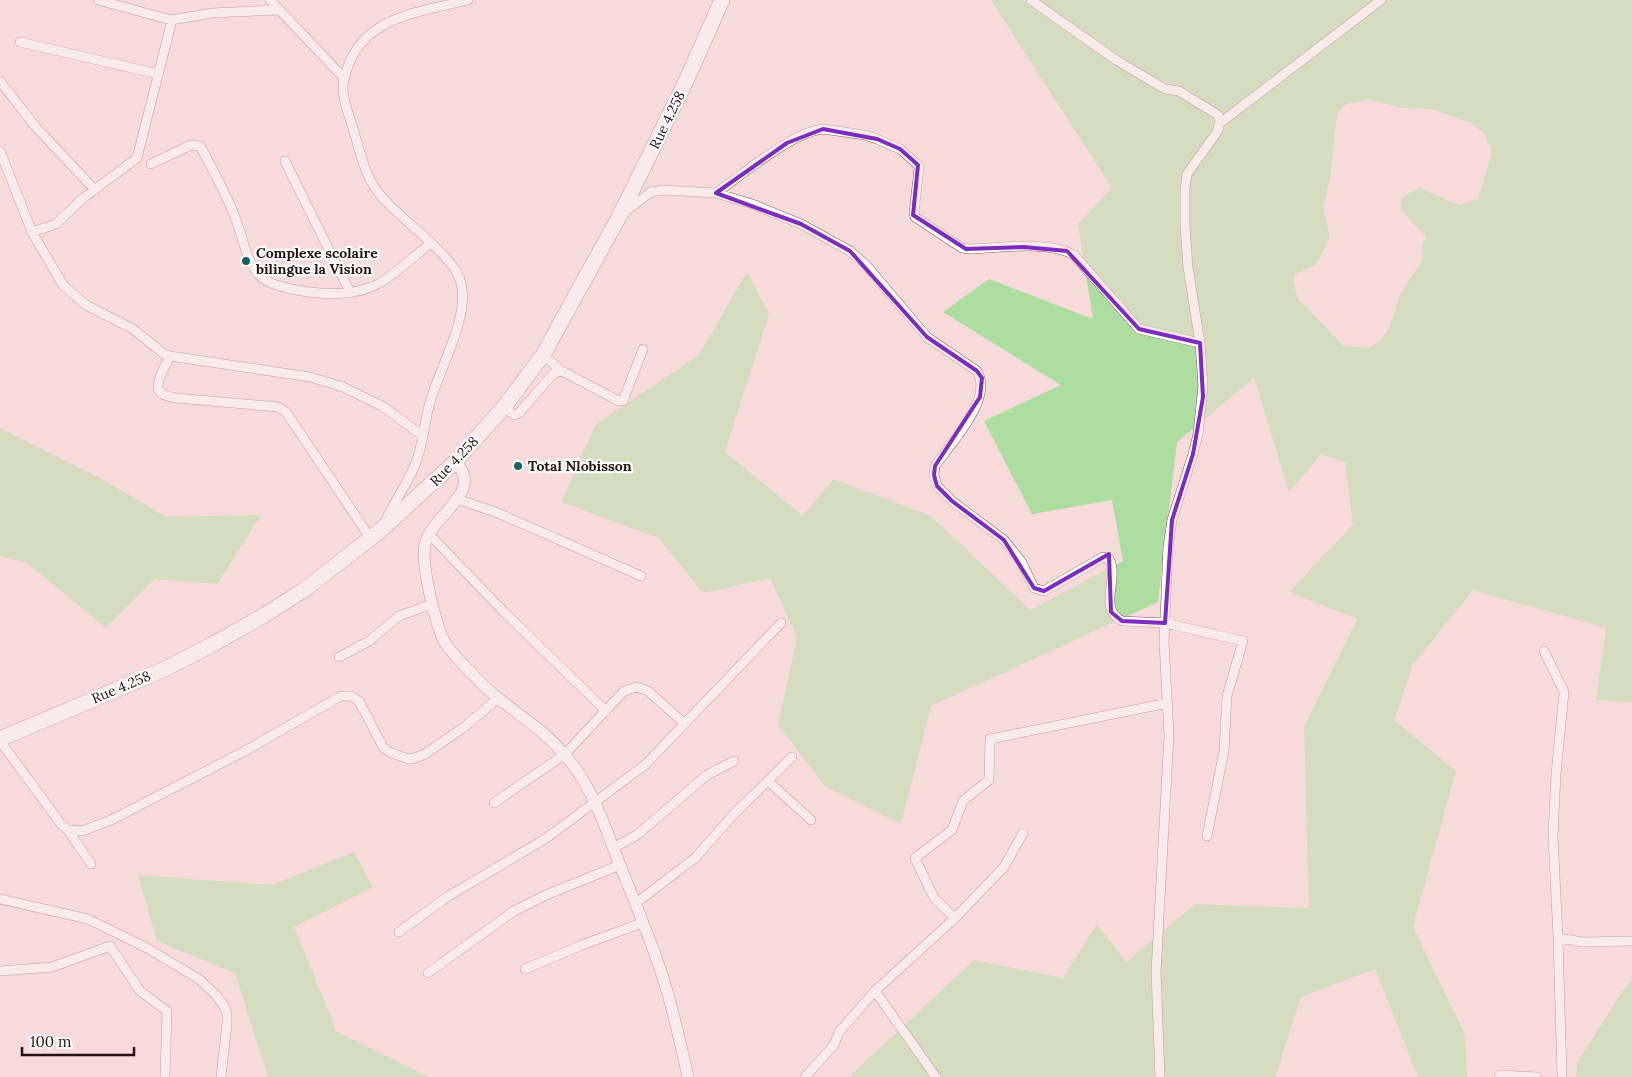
<svg xmlns="http://www.w3.org/2000/svg" width="1632" height="1077" viewBox="0 0 1632 1077" font-family="Lora,serif">
<rect width="100%" height="100%" fill="#f6dbda"/>
<path fill="#addda0" fill-rule="evenodd" d="M991 0H1632V703L1596 700 1606 628 1473 590 1412 666 1394 720 1456 771 1413 926 1465 1035 1467 1077H1418L1375 969 1301 997 1275 1077H849L974 960 1063 978 1097 924 1126 962 1195 904 1309 908 1304 726 1357 619 1289 592 1353 525 1345 462 1321 454 1289 492 1254 378 1177 442 1158 602 931 706 901 824 825 786 778 725 797 638 770 578 703 593 659 538 561 502 596 424 699 355 747 272 769 314 725 452 803 516 833 479 931 516 1030 610 1123 561 1112 500 1032 514 984 421 1061 385 943 312 989 279 1093 319 1078 224 1112 188ZM1368 100 1403 108 1432 109 1471 123 1485 134 1492 152 1478 199 1459 205 1420 188 1405 195 1400 202 1402 211 1426 237 1423 244 1422 260 1400 295 1389 328 1381 341 1369 348 1344 346 1298 299 1293 282 1296 274 1315 265 1328 243 1329 233 1323 207 1330 179 1337 116C1343 101 1353 103 1368 100Z
M0 428 102 479 166 517 261 515 217 584 154 579 106 628 27 563 0 556Z
M354 852 373 887 294 927 337 1032 429 1077H268L235 973 157 941 138 875 272 885Z
M1632 980V1077H1576L1577 1063 1624 989Z"/>
<g fill="none" stroke-linecap="round" stroke-linejoin="round">
<defs>
<path id="minor" d="M98 0 171 20 212 13 278 10
M270 0 344 78
M1031 0 1116 60 1165 89 1179 91 1218 115 1220 123 1217 132 1187 174 1185 189V226L1188 267 1200 343 1203 386 1198 434 1193 454 1172 520 1168 547 1164 642 1169 735 1156 972 1160 1077
M20 42 154 73 158 76
M0 81 35 126 95 190
M1220 123 1381 0
M0 151 32 232 63 285 86 305 133 329 164 354 170 356 310 377 343 387 382 406 423 436
M285 161 350 292
M151 164 191 145 200 146C212 168 226 194 235 217 242 235 245 255 255 270 262 282 278 286 291 289 321 295 356 298 383 281 400 270 415 255 431 243
M716 193C742 175 792 132 823 129L865 135 877 139 900 149 918 165 919 168 914 213 915 217 962 248 970 249C1000 248 1048 240 1074 255L1139 329 1200 343
M624 212 651 192 663 190 716 193 752 204 801 224 850 251 866 265 927 337 977 371C994 399 951 443 935 466L934 475 937 486 952 501 1004 540 1021 561 1034 588 1044 591 1103 557 1109 559C1120 579 1097 608 1122 621L1165 623 1243 641 1227 696 1224 751 1207 836
M32 232 56 224 82 199 137 158 172 20
M543 355 562 371
M170 356C167 363 152 387 161 393 164 396 172 397 176 398L278 407 286 412 371 539
M504 407 514 415 519 413 554 373 562 371 619 401H623L643 349
M457 499 498 513 641 576
M385 522C394 502 407 484 415 465 423 446 424 425 429 406 438 370 470 319 461 283 455 256 401 220 382 197 365 178 360 152 353 128 349 115 343 102 343 88 343 80 346 73 348 66 367 15 422 12 468 0
M429 534 503 611 606 711
M1544 651 1564 692 1556 774 1553 835 1558 938 1562 1077
M339 657 369 641 399 616 432 604
M0 741 61 824 68 830 82 831 111 820 243 752 341 696H351L359 701 383 747 391 753 409 759 415 758 425 754 463 728 498 698
M768 781 811 820
M494 803 565 754 624 691 637 687 648 691 684 723
M68 830 91 864
M613 848 637 835 707 775 734 761
M0 899 88 919 147 948 199 979 216 995 224 1006 227 1013V1023L221 1077
M636 903 695 858 733 815 792 757
M955 918 934 898 915 858 952 830 963 801 989 780 990 739 1168 703
M399 932 447 897 545 839 645 765 781 623
M1558 938 1583 942 1632 941
M525 969 582 945 642 923
M0 971 52 967 110 946 140 991 167 1011 165 1077
M428 973 514 911 546 895 620 865
M805 1077 834 1045 839 1032 875 991
M936 1077 875 991 955 918 1004 867 1023 833
M1499 1077 1500 1075 1537 1077"/>
<path id="tertiary" d="M455 462C486 491 432 515 425 544 421 565 434 616 442 637 446 646 453 653 460 661 472 674 484 687 498 698 521 717 544 730 564 754 593 787 604 825 620 865 635 903 652 942 664 981 674 1013 681 1045 688 1077"/>
<path id="trunk" d="M0 739 165 669 215 643 263 616 304 590 381 530 455 462 504 407 543 355 620 215 687 79 722 0"/>
</defs>
<use href="#minor" stroke="#8e5556" stroke-width="10"/>
<use href="#tertiary" stroke="#8e5556" stroke-width="12"/>
<use href="#trunk" stroke="#8e5556" stroke-width="16"/>
<use href="#minor" stroke="#fff" stroke-width="9"/>
<use href="#tertiary" stroke="#fff" stroke-width="11"/>
<use href="#trunk" stroke="#fff" stroke-width="15"/>
</g>
<path d="M0 0H1632V1077H0ZM823 129 877 139 900 149 918 165 913 215 966 249 1024 247 1067 251 1139 329 1200 343 1203 397 1193 454 1172 520 1165 623 1122 621 1111 612 1109 554 1044 591 1034 588 1004 540 952 501 937 486 934 475 935 466 980 397 982 378 977 371 927 337 850 251 801 224 716 193 787 143Z" fill="#f6dbda" fill-opacity=".55" fill-rule="evenodd"/>
<path fill="none" stroke="#7b2cbf" stroke-width="4" stroke-linejoin="round" d="M823 129 877 139 900 149 918 165 913 215 966 249 1024 247 1067 251 1139 329 1200 343 1203 397 1193 454 1172 520 1165 623 1122 621 1111 612 1109 554 1044 591 1034 588 1004 540 952 501 937 486 934 475 935 466 980 397 982 378 977 371 927 337 850 251 801 224 716 193 787 143Z"/>
<g fill="#136367" stroke="#fff" stroke-width="2">
<circle cx="246" cy="261" r="5"/>
<circle cx="518" cy="466" r="5"/>
</g>
<g text-anchor="middle" dominant-baseline="central" stroke-width="4.5" stroke-linejoin="round" paint-order="stroke">
<g font-size="14" fill="#271111" stroke="#fff">
<text transform="translate(667 120) rotate(-64)">Rue 4.258</text>
<text transform="translate(454 461) rotate(-46)">Rue 4.258</text>
<text transform="translate(121 687) rotate(-23)">Rue 4.258</text>
</g>
<g font-size="14" font-weight="bold" fill="#271111" stroke="#fff" text-anchor="start">
<text x="256" y="253">Complexe scolaire<tspan x="256" dy="16">bilingue la Vision</tspan></text>
<text x="528" y="466">Total Nlobisson</text>
</g>
</g>
<path d="M22 1047v8h112v-8" fill="none" stroke="#271111" stroke-width="2.5"/>
<text x="30" y="1047" font-size="15" fill="#271111" stroke="#ffffff" stroke-width="4" paint-order="stroke">100 m</text>
</svg>
